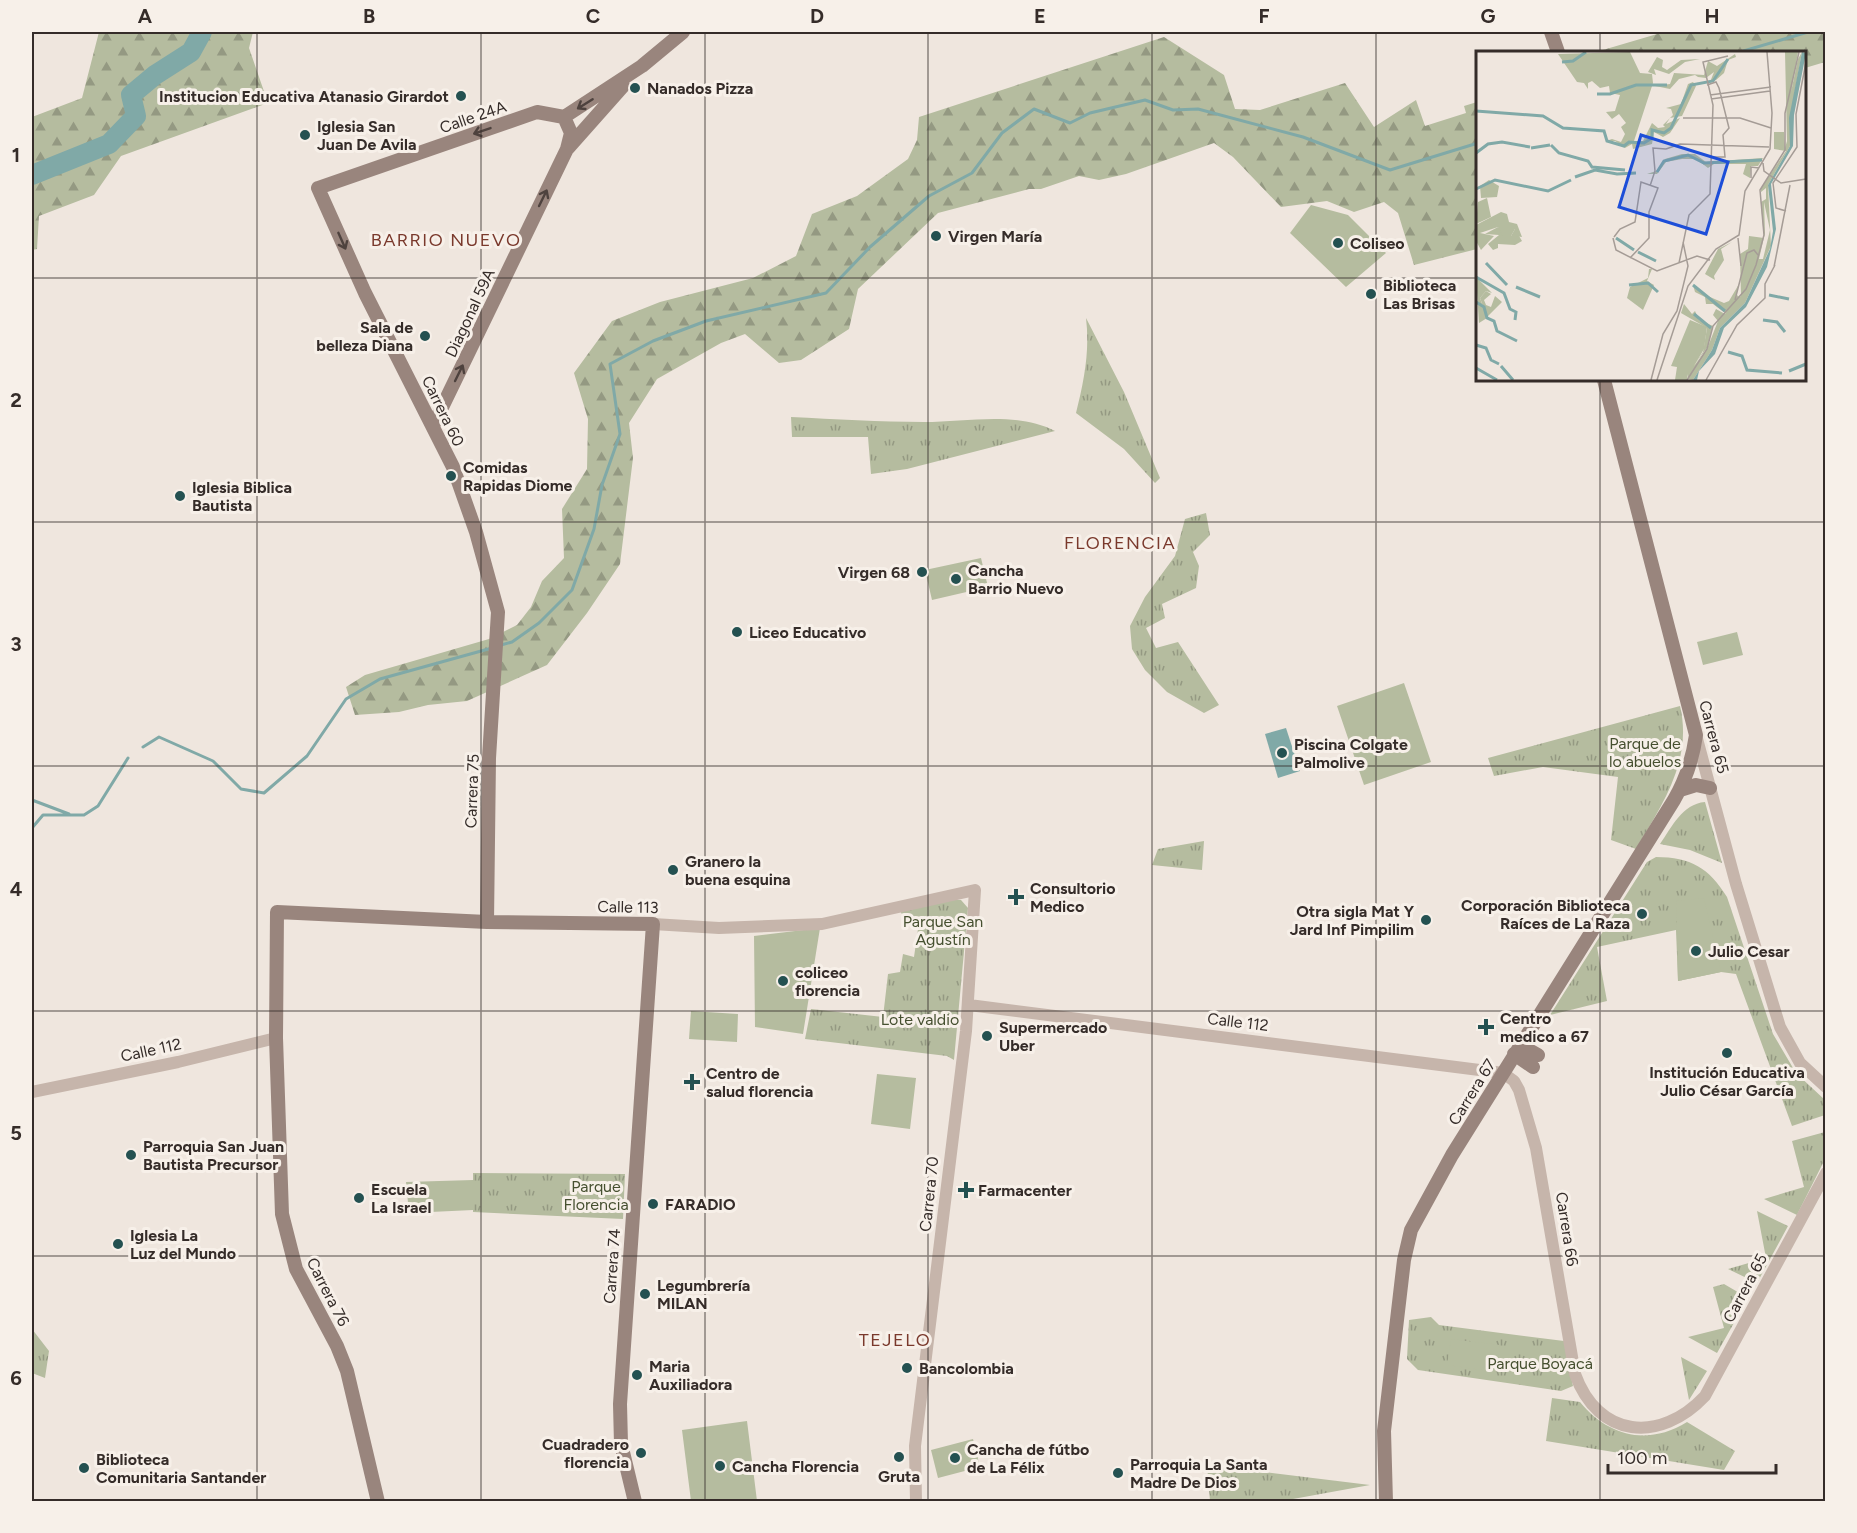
<svg xmlns="http://www.w3.org/2000/svg" width="1857" height="1533" viewBox="0 0 1857 1533" font-family="Figtree,sans-serif">
<defs>
<pattern id="grass-tufts" width="24" height="20" patternUnits="userSpaceOnUse" patternTransform="scale(1.5)"><rect width="24" height="20" fill="#b5bc9f"/><path d="M3 7l-1-3M5 7V3M7 7l1-3M15 17l-1-3M17 17v-4M19 17l1-3" fill="none" stroke="#949982"/></pattern>
<pattern id="forest-firs" width="22" height="20" patternUnits="userSpaceOnUse" patternTransform="scale(1.5)"><rect width="22" height="20" fill="#b5bc9f"/><path d="M5 1l3.5 6h-7zM16 11l3.5 6h-7z" fill="#949982"/></pattern>
</defs>
<rect width="100%" height="100%" fill="#efe6de"/>
<path fill="url(#grass-tufts)" d="M1086 318 1124 392 1160 478 1155 483 1124 449 1076 413C1084 381 1090 351 1086 318Z
M791 417C835 419 880 422 924 422 967 422 1016 411 1055 431L907 469 871 474 868 437H792Z
M1206 513 1210 535 1193 552 1199 566 1196 588 1162 604 1165 618 1146 628 1156 648 1178 642 1219 705 1204 713 1167 692 1145 670 1132 649 1130 626 1145 597 1175 556 1185 519Z
M1680 706C1693 760 1662 805 1636 849L1611 840 1618 777 1543 767 1494 776 1488 758Z
M1705 802 1722 863 1690 850 1660 844C1672 827 1682 804 1705 802Z
M1204 841 1202 870 1152 865 1158 849Z
M1656 857C1691 857 1709 868 1727 897L1773 1034 1796 1073 1825 1100V1115L1792 1126 1736 974 1721 972 1678 981 1676 930 1597 947 1607 1001 1550 1015 1647 862Z
M952 900H961L968 908 954 1060 947 1056 805 1039 811 1009 883 1017 888 974 900 972 903 954 914 957 918 929 909 925 900 911Z
M1825 1132V1159L1797 1215 1764 1199 1804 1187 1792 1141Z
M473 1173 625 1174 623 1219 473 1212Z
M1757 1211 1788 1226 1757 1283 1728 1269 1766 1258Z
M1724 1284 1748 1298 1717 1353 1688 1337 1724 1328 1713 1287Z
M1431 1317 1439 1325 1564 1341 1573 1386 1561 1391 1418 1370 1407 1359 1409 1320Z
M32 1329 49 1351 45 1378 32 1373Z
M1681 1357 1707 1371 1689 1400Z
M1552 1398 1580 1402C1609 1437 1648 1446 1687 1422L1735 1451 1724 1470 1546 1441Z
M1207 1465 1370 1485 1282 1501H1210Z"/>
<path fill="url(#forest-firs)" d="M99 32H253L249 48 268 103 121 156 94 195 39 216 37 249 32 250V117L82 98Z
M1664 32H1825V62L1805 68 1804 52H1596Z
M1164 37 1224 75 1235 109 1260 110 1345 83 1374 127 1416 100 1425 126 1466 113 1464 106 1477 102V249L1414 265 1398 213 1384 202 1354 212 1327 201 1281 207 1233 157 1214 143 1126 174 1099 180 1079 176 1041 189H1029L938 213 858 289 849 329 801 360 779 363 745 334 721 343 657 379 629 423 633 458 620 564 587 613 547 665 467 701 428 705 399 712 355 715 346 687 365 675 489 639 517 625 531 607 542 581 564 558 562 509 587 469 588 419 574 373 612 321 660 302 753 278 796 256 812 214 857 196 908 159 917 140 919 117Z"/>
<path fill="#b5bc9f" d="M1311 205 1348 215 1386 253 1346 287 1290 233Z
M981 558 988 587 932 600 925 570Z
M1737 632 1743 655 1703 665 1697 642Z
M1404 683 1431 762 1364 785 1337 706Z
M1704 898 1721 972 1678 981 1676 901Z
M820 928 803 1034 755 1027 754 936Z
M691 1011 738 1014 737 1042 689 1039Z
M877 1074 916 1078 910 1129 871 1124Z
M473 1180V1210L409 1213 406 1182Z
M1451 1339 1500 1345 1496 1372 1447 1365Z
M747 1421 757 1501H691L682 1430Z
M973 1439 980 1467 938 1478 931 1450Z"/>
<path fill="#80a9a7" d="M1286 728 1300 771 1278 778 1265 734Z"/>
<g fill="none" stroke-linecap="round" stroke-linejoin="round">
<path stroke="#80a9a7" stroke-width="3" d="M1740 52 1808 32
M501 645 512 642 539 623 572 590 594 529 602 485 620 434 610 364 653 341 706 321 826 293 870 247 929 196 972 173 1002 133 1034 109 1070 123 1090 113 1145 100 1173 110 1198 109 1303 137 1390 170 1478 143
M143 747 159 737 213 761 241 789 264 793 307 756 346 699 380 679 492 648
M32 800 69 814
M32 828 43 815H84L98 806 128 758"/>
<path stroke="#80a9a7" stroke-width="20" d="M32 175 109 144 136 116 131 95 155 75 191 52 202 32"/>
<path stroke="#c6b5ab" stroke-width="12" d="M1696 735 1736 884 1780 1027 1800 1063 1826 1087
M653 924 719 928 822 924 975 890 966 1031 915 1446 916 1502
M969 1005 1503 1073 1514 1081 1519 1090 1536 1148 1575 1374C1598 1438 1660 1444 1705 1396L1826 1173
M32 1092 178 1062 276 1038"/>
<path stroke="#99857d" stroke-width="14" d="M1551 32 1558 52
M564 117 642 66 683 32
M568 148 623 86
M433 426 567 149 571 133 564 117
M1680 790 1696 785 1710 788
M487 922 489 758 498 612 476 532 453 467 365 293 318 188 537 112 564 117
M1520 1045 1538 1055
M1514 1054 1533 1067
M378 1502 347 1371 337 1346 296 1269 282 1214 276 1038 277 912 487 922 653 924 620 1404 621 1444 635 1502
M1386 1502 1384 1431 1404 1260 1411 1230 1452 1155 1674 800C1685 781 1693 757 1696 735L1604 380"/>
</g>
<defs><path id="oneway-shaft" d="M-6 0H5M1.5-3L5.5 0L1.5 3" fill="none" stroke-width="1.6" stroke-linecap="round" stroke-linejoin="round" transform="scale(1.5)"/></defs>
<g stroke="#4e423e">
<use href="#oneway-shaft" transform="translate(585 104) rotate(148)"/>
<use href="#oneway-shaft" transform="translate(482 131) rotate(161)"/>
<use href="#oneway-shaft" transform="translate(543 198) rotate(-64)"/>
<use href="#oneway-shaft" transform="translate(342 241) rotate(66)"/>
<use href="#oneway-shaft" transform="translate(459 373) rotate(-64)"/>
</g>
<path fill="none" stroke="#352c29" stroke-width="1.5" stroke-opacity="0.55" d="M257 32V1502M481 32V1502M705 32V1502M928 32V1502M1152 32V1502M1376 32V1502M1600 32V52M32 278H1478M1804 278H1826M1600 380V1502M32 522H1826M32 766H1826M32 1011H1826M32 1256H1826"/>
<g fill="#245151" stroke="#f7f0e9" stroke-width="2">
<circle cx="635" cy="88" r="6"/>
<circle cx="461" cy="96" r="6"/>
<circle cx="305" cy="135" r="6"/>
<circle cx="936" cy="236" r="6"/>
<circle cx="1338" cy="243" r="6"/>
<circle cx="1371" cy="294" r="6"/>
<circle cx="425" cy="336" r="6"/>
<circle cx="451" cy="476" r="6"/>
<circle cx="180" cy="496" r="6"/>
<circle cx="922" cy="572" r="6"/>
<circle cx="956" cy="579" r="6"/>
<circle cx="737" cy="632" r="6"/>
<circle cx="1282" cy="753" r="6"/>
<circle cx="673" cy="870" r="6"/>
<path d="M1013 888h6v6h6v6h-6v6h-6v-6h-6v-6h6z"/>
<circle cx="1642" cy="914" r="6"/>
<circle cx="1426" cy="920" r="6"/>
<circle cx="1696" cy="951" r="6"/>
<circle cx="783" cy="981" r="6"/>
<path d="M1483 1018h6v6h6v6h-6v6h-6v-6h-6v-6h6z"/>
<circle cx="987" cy="1036" r="6"/>
<circle cx="1727" cy="1053" r="6"/>
<path d="M689 1073h6v6h6v6h-6v6h-6v-6h-6v-6h6z"/>
<circle cx="131" cy="1155" r="6"/>
<path d="M963 1181h6v6h6v6h-6v6h-6v-6h-6v-6h6z"/>
<circle cx="359" cy="1198" r="6"/>
<circle cx="653" cy="1204" r="6"/>
<circle cx="118" cy="1244" r="6"/>
<circle cx="645" cy="1294" r="6"/>
<circle cx="907" cy="1368" r="6"/>
<circle cx="637" cy="1375" r="6"/>
<circle cx="641" cy="1453" r="6"/>
<circle cx="899" cy="1457" r="6"/>
<circle cx="955" cy="1458" r="6"/>
<circle cx="720" cy="1466" r="6"/>
<circle cx="84" cy="1468" r="6"/>
<circle cx="1118" cy="1473" r="6"/>
</g>
<g text-anchor="middle" dominant-baseline="central" stroke-width="6" stroke-linejoin="round" paint-order="stroke">
<g font-size="16" font-weight="bold" fill="#352c29" stroke="#f7f0e9" text-anchor="start">
<text x="647" y="88">Nanados Pizza</text>
<text x="449" y="96" text-anchor="end">Institucion Educativa Atanasio Girardot</text>
<text x="317" y="126">Iglesia San<tspan x="317" dy="18">Juan De Avila</tspan></text>
<text x="948" y="236">Virgen María</text>
<text x="1350" y="243">Coliseo</text>
<text x="1383" y="285">Biblioteca<tspan x="1383" dy="18">Las Brisas</tspan></text>
<text x="413" y="327" text-anchor="end">Sala de<tspan x="413" dy="18">belleza Diana</tspan></text>
<text x="463" y="467">Comidas<tspan x="463" dy="18">Rapidas Diome</tspan></text>
<text x="192" y="487">Iglesia Biblica<tspan x="192" dy="18">Bautista</tspan></text>
<text x="968" y="570">Cancha<tspan x="968" dy="18">Barrio Nuevo</tspan></text>
<text x="910" y="572" text-anchor="end">Virgen 68</text>
<text x="749" y="632">Liceo Educativo</text>
<text x="1294" y="744">Piscina Colgate<tspan x="1294" dy="18">Palmolive</tspan></text>
<text x="685" y="861">Granero la<tspan x="685" dy="18">buena esquina</tspan></text>
<text x="1030" y="888">Consultorio<tspan x="1030" dy="18">Medico</tspan></text>
<text x="1630" y="905" text-anchor="end">Corporación Biblioteca<tspan x="1630" dy="18">Raíces de La Raza</tspan></text>
<text x="1414" y="911" text-anchor="end">Otra sigla Mat Y<tspan x="1414" dy="18">Jard Inf Pimpilim</tspan></text>
<text x="1708" y="951">Julio Cesar</text>
<text x="795" y="972">coliceo<tspan x="795" dy="18">florencia</tspan></text>
<text x="1500" y="1018">Centro<tspan x="1500" dy="18">medico a 67</tspan></text>
<text x="999" y="1027">Supermercado<tspan x="999" dy="18">Uber</tspan></text>
<text x="1727" y="1072" text-anchor="middle">Institución Educativa<tspan x="1727" dy="18">Julio César García</tspan></text>
<text x="706" y="1073">Centro de<tspan x="706" dy="18">salud florencia</tspan></text>
<text x="143" y="1146">Parroquia San Juan<tspan x="143" dy="18">Bautista Precursor</tspan></text>
<text x="371" y="1189">Escuela<tspan x="371" dy="18">La Israel</tspan></text>
<text x="978" y="1190">Farmacenter</text>
<text x="665" y="1204">FARADIO</text>
<text x="130" y="1235">Iglesia La<tspan x="130" dy="18">Luz del Mundo</tspan></text>
<text x="657" y="1285">Legumbrería<tspan x="657" dy="18">MILAN</tspan></text>
<text x="649" y="1366">Maria<tspan x="649" dy="18">Auxiliadora</tspan></text>
<text x="919" y="1368">Bancolombia</text>
<text x="629" y="1444" text-anchor="end">Cuadradero<tspan x="629" dy="18">florencia</tspan></text>
<text x="967" y="1449">Cancha de fútbo<tspan x="967" dy="18">de La Félix</tspan></text>
<text x="96" y="1459">Biblioteca<tspan x="96" dy="18">Comunitaria Santander</tspan></text>
<text x="1130" y="1464">Parroquia La Santa<tspan x="1130" dy="18">Madre De Dios</tspan></text>
<text x="732" y="1466">Cancha Florencia</text>
<text x="899" y="1476" text-anchor="middle">Gruta</text>
</g>
<g font-size="16" fill="#352c29" stroke="#f7f0e9">
<text transform="translate(473 117) rotate(-19)">Calle 24A</text>
<text transform="translate(470 313) rotate(-65)">Diagonal 59A</text>
<text transform="translate(443 411) rotate(64)">Carrera 60</text>
<text transform="translate(1714 737) rotate(75)">Carrera 65</text>
<text transform="translate(472 791) rotate(-88)">Carrera 75</text>
<text transform="translate(628 907) rotate(1)">Calle 113</text>
<text transform="translate(1238 1022) rotate(7)">Calle 112</text>
<text transform="translate(151 1050) rotate(-12)">Calle 112</text>
<text transform="translate(1472 1092) rotate(-58)">Carrera 67</text>
<text transform="translate(929 1194) rotate(-84)">Carrera 70</text>
<text transform="translate(1567 1229) rotate(81)">Carrera 66</text>
<text transform="translate(612 1266) rotate(-86)">Carrera 74</text>
<text transform="translate(1745 1288) rotate(-62)">Carrera 65</text>
<text transform="translate(328 1292) rotate(63)">Carrera 76</text>
</g>
<g font-size="16" fill="#465030" stroke="#f7f0e9">
<text x="1645" y="743">Parque de<tspan x="1645" dy="18">lo abuelos</tspan></text>
<text x="943" y="921">Parque San<tspan x="943" dy="18">Agustín</tspan></text>
<text x="920" y="1019">Lote valdio</text>
<text x="596" y="1186">Parque<tspan x="596" dy="18">Florencia</tspan></text>
<text x="1540" y="1363">Parque Boyacá</text>
</g>
<g font-size="18" letter-spacing="1.5" fill="#7a392c" stroke="#f7f0e9">
<text x="446" y="240">BARRIO NUEVO</text>
<text x="1120" y="543">FLORENCIA</text>
<text x="895" y="1340">TEJELO</text>
</g>
</g>
<g transform="translate(1476 51)">
<rect width="330" height="330" fill="#efe6de"/>
<path d="M309 1H322L315 41 322 8 326 1 314 67V95L292 134 295 195 269 252 244 277 236 299 217 329 212 328V323L211 329H199L201 316 195 315 214 269 231 276 228 298 218 315 231 298 242 270 237 264 240 258 249 263 261 244 263 246 265 245 264 203 272 198 273 185 288 187 284 143 285 151 290 148V137L285 141V137L310 100 298 98V81H308L309 97 311 90ZM288 151 294 179 287 208H283L289 182ZM11 147 15 166 0 173 2 151ZM22 176 35 185 39 178 46 190 39 194 22 193V197L17 199 12 193 23 184 9 183ZM256 191 245 198 248 209 238 225 239 229 229 223 242 198ZM173 218H176L171 230 178 234 167 259 151 247 154 236 172 227ZM0 226 16 242 10 240 4 247 11 267 3 272Z" fill="#b5bc9f" fill-rule="evenodd"/>
<path d="M154 1 164 22 176 23 177 32 158 90H167L176 72 182 77 189 76 187 74 197 64 195 58 190 57 205 53 212 33 217 31 220 35 206 65 194 67 190 73 204 67 194 82 187 86 178 81 176 93 157 98 156 93 149 97 139 90H130L136 88 145 91 149 83 145 76 150 72 143 63 136 68 130 61 139 60 144 44 134 42 133 35 124 37 116 30 112 32V38L108 32 101 31 82 3ZM259 3 260 6 252 9 248 22 240 29 234 31 238 21 230 27 222 26 219 24 203 28 194 38 179 35 194 33 198 22 228 24 232 10 241 15ZM181 6 187 9 186 16 191 19 205 9 224 8 209 11 193 23 178 18 180 24 172 21ZM206 103H219L230 111 287 107 282 115H275L274 127 267 123 270 113H238L232 117 220 108H206L190 111 181 123H171L183 119 189 108ZM13 129 23 135 21 146 5 147 4 135ZM25 161 31 163 33 171 41 173 46 186 39 185V178L35 185H27L22 176 4 182 18 185 5 199 0 190V174ZM263 233 258 251 249 262 237 253H230L229 246 219 241 217 234 227 243 248 252 253 250ZM10 240 15 243 8 249 10 254 15 256 19 245 26 251 11 266 4 247ZM208 253 216 263 219 260 223 269 237 275 231 297 219 313 227 301 231 277 205 262Z" fill="#b5bc9f"/>
<path d="M326 1 330 2 318 64 317 95 295 133 300 178 291 216 270 256 248 277 239 303 223 320 221 329H217L236 299 244 277 269 252 294 198 297 180 292 134 314 95 313 67Z" fill="#80a9a7"/>
<path fill="none" stroke="#80a9a7" stroke-width="3" d="M86 11 97 10 110 1M121 43H134L160 34H191M0 60 67 65 87 77 128 80 131 90 148 95 153 91 168 92 176 87V79L188 82 195 77 215 34 237 30 252 8M75 94 83 102 112 110 116 116 149 119M55 97 74 94M0 102 12 93 26 91 54 96M181 121 188 110 212 104 228 112 286 109M99 126 119 119 141 123 160 122M0 138 19 129 72 140 95 129M140 187 158 199M162 201 180 210M10 212 31 234M0 226 28 242 34 258 40 261 39 269M153 234 172 232 182 241M217 234 249 260M40 236 64 246M293 244 313 248M0 251 8 256 11 267 18 270 21 280 41 290M218 263 235 277M287 269 301 271 309 281M0 294 10 297 15 309 23 313M252 301 266 305 271 319 306 322M25 315 37 329M0 317 21 329M313 320 330 313"/>
<path fill="none" stroke="#a59c96" stroke-width="1.5" d="M231 34 240 31 243 37 253 77 247 84 249 106H237M234 44 295 36M235 48 294 40M330 49V86M207 67H264L295 77M190 98 204 93 293 96M287 112 288 120 305 132 330 128M275 127V116L283 117M174 135 179 120 177 97 190 98M310 160 300 157 297 132 321 96 320 63 330 11M138 186 144 178 159 171 165 131 182 137 173 161V187L154 207M137 187 140 199 181 220 221 205 234 209M262 187 265 215M203 212 213 164 234 143 237 54 227 11 252 5M298 216 314 134M259 249 271 202 278 199 282 204M175 329 187 283 201 260 212 215 207 191M181 329 212 235 240 198 263 184 269 140 294 98 296 62 291 1M211 329 231 298 237 275 270 238 280 214 288 184 284 139 309 99V62L323 1M230 329 261 274 289 247V233L299 214"/>
<path fill="#1d4ed8" fill-opacity="0.15" stroke="#1d4ed8" stroke-width="3" d="M165 84 252 111 230 183 143 156Z"/>
<rect width="330" height="330" fill="none" stroke="#352c29" stroke-width="3"/>
</g>
<rect width="1857" height="1533" fill="none" stroke="#f7f0e9" stroke-width="66"/>
<path d="M1608 1464v9h168v-9" fill="none" stroke="#352c29" stroke-width="3"/>
<text x="1617" y="1464" font-size="18" fill="#352c29" stroke="#f7f0e9" stroke-width="4.5" paint-order="stroke">100 m</text>
<rect x="33" y="33" width="1791" height="1467" fill="none" stroke="#352c29" stroke-width="2"/>
<g font-size="20" text-anchor="middle" font-weight="bold" fill="#352c29">
<text x="145" y="23">A</text>
<text x="369" y="23">B</text>
<text x="593" y="23">C</text>
<text x="817" y="23">D</text>
<text x="1040" y="23">E</text>
<text x="1264" y="23">F</text>
<text x="1488" y="23">G</text>
<text x="1712" y="23">H</text>
<text x="16" y="162">1</text>
<text x="16" y="407">2</text>
<text x="16" y="651">3</text>
<text x="16" y="896">4</text>
<text x="16" y="1140">5</text>
<text x="16" y="1385">6</text>
</g>
</svg>
